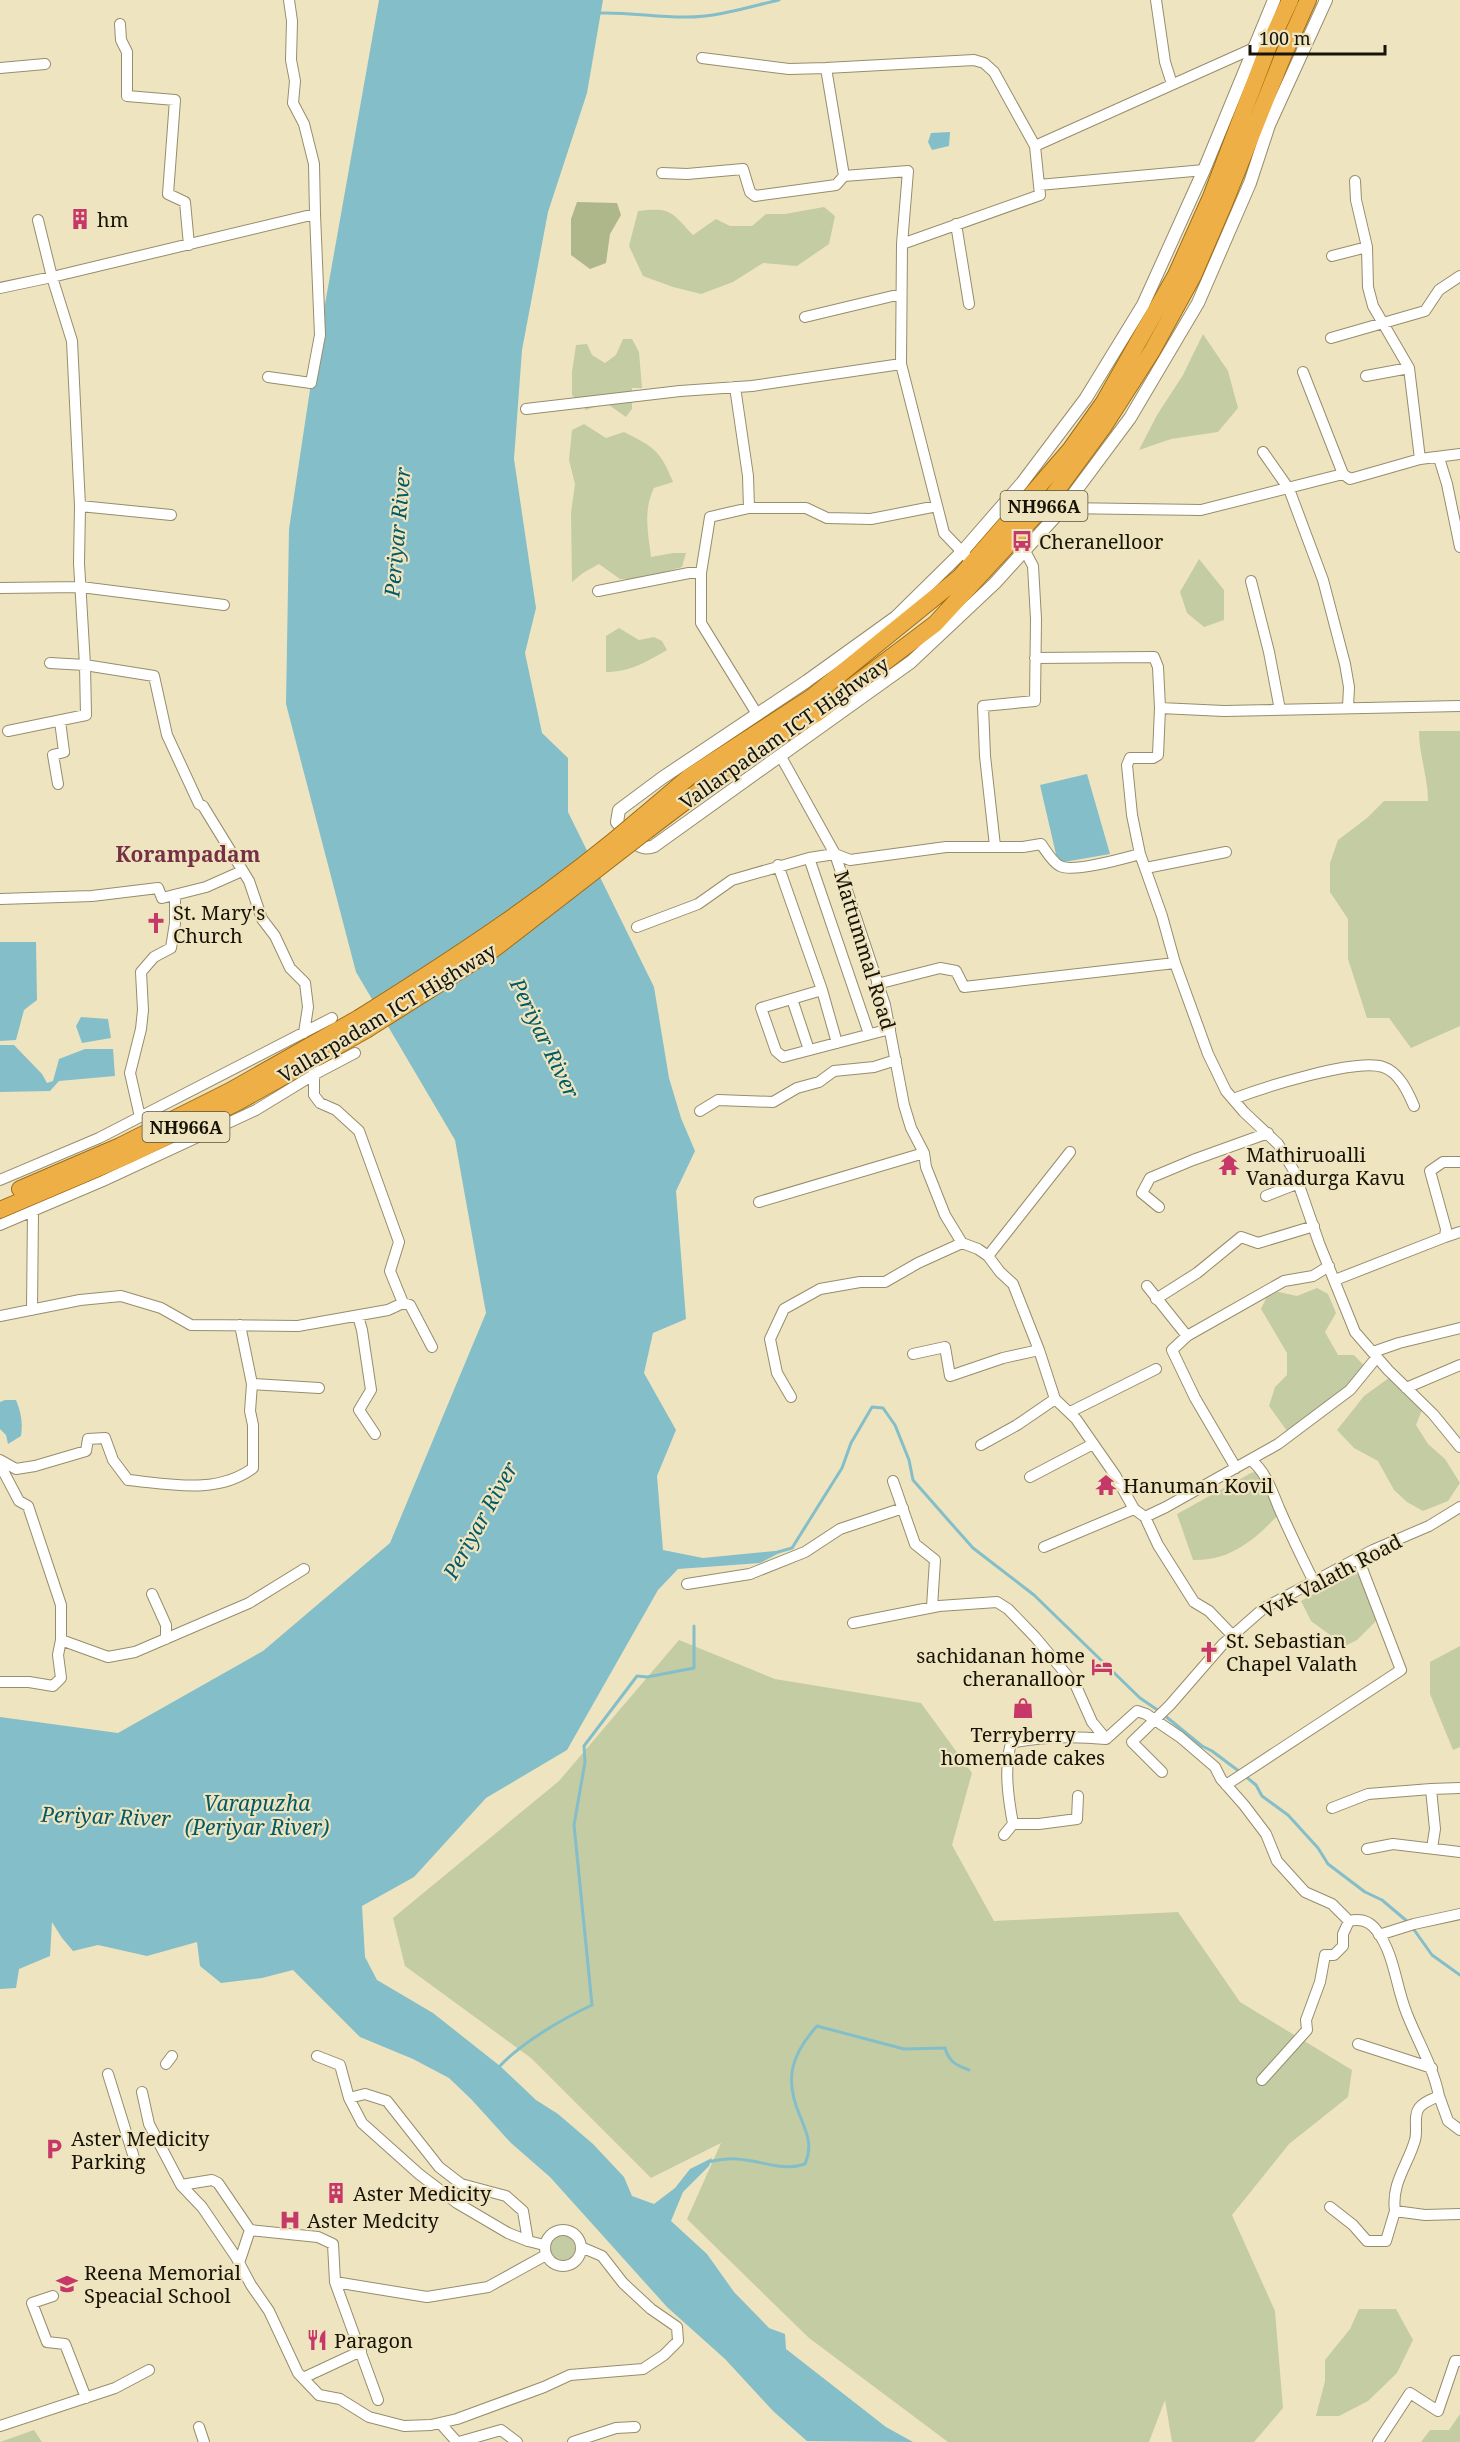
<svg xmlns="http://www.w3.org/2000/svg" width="1460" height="2442" viewBox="0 0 1460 2442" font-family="'Noto Serif',serif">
<rect width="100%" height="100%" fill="#efe4c0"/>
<path fill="#c4cca4" d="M824 207 835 216 829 244 797 266 763 263 733 282 701 294 673 287 643 276 629 246 638 211C672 207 671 212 693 235L716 219 730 226H752L766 214H785Z
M1203 334 1228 371 1238 408 1218 432 1171 439 1139 450 1157 415 1183 375Z
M623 339H632L639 352 642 388H632V409L626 417 606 403 586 410 572 395V372L576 345 587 344 592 355 605 363 616 355Z
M584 424 606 438 624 432C654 447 660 450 673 482L654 488C643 511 648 532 651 557L673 553H686L682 567 640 579H620L599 564 583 573 572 582 571 513 575 484 569 460 572 430Z
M1199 559 1224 590V620L1204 627 1187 613 1180 592Z
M619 628 639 640 654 637 662 641 667 650C646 662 630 672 606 672V636Z
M1419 731H1460V1026L1411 1048 1389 1018H1367L1348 959V919L1330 892V863L1338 840 1367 818 1384 801H1428C1428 777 1419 755 1419 731Z
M1317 1288 1328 1294 1336 1313 1325 1332 1338 1355H1354L1367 1369 1290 1435 1269 1406 1275 1387 1287 1375V1353L1261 1309 1270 1290 1297 1296Z
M1393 1375 1424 1405 1416 1425 1428 1444 1445 1459 1460 1483 1448 1501 1423 1511 1407 1502 1394 1490 1378 1461 1354 1448 1337 1430 1364 1396Z
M1258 1471 1265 1483 1266 1492 1278 1504V1515C1254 1541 1229 1561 1193 1560L1177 1514 1251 1473Z
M1357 1574 1366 1579 1378 1619 1357 1640 1345 1646 1311 1621 1301 1601 1340 1580Z
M679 1640 775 1679 921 1703 972 1773 952 1845 994 1921 1178 1912 1240 2002 1352 2070 1348 2097 1289 2144 1232 2215 1275 2311 1283 2408 1254 2442H1172L1165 2400 1149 2442H948L809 2338 687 2219 721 2143 651 2178 531 2058 405 1966 393 1918 559 1781Z
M1460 1646V1747L1453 1750 1430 1694V1662Z
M549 2248a13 13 0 1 1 26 0a13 13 0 1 1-26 0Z
M1359 2309H1396L1413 2340 1397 2373 1368 2401 1339 2416H1316L1325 2381V2360L1350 2329Z
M1460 2414V2442H1421L1430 2430H1449Z
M34 2430 42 2442H0Z"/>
<path fill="#adb78a" d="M577 202 617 203 621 215 610 234 606 263 590 269 571 255V219Z"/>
<path fill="#84bec8" d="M379 0H603L587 93 548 212 522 350 514 459 536 608 525 653 542 733 568 758V812L654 987 669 1078 681 1118 695 1151 676 1191 686 1319 653 1333 644 1373 676 1430 657 1476 663 1550 703 1558 785 1550 760 1563 678 1569 658 1590 567 1750 486 1798 414 1877 362 1906 365 1957 377 1980 433 2013 500 2066 536 2100 558 2114 593 2144 624 2177 632 2196 654 2204 675 2188 690 2169 712 2158 709 2166 683 2192 671 2221 707 2254 734 2292 769 2328 785 2334 786 2349 886 2427 913 2442 807 2441 773 2411 725 2359 667 2307 550 2177 511 2143 471 2099 449 2078 413 2059 360 2037 293 1970 262 1978 221 1983 200 1966 197 1942 147 1956 98 1945 73 1951 62 1938 52 1922 50 1956 19 1969 16 1988 0 1989V1717L118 1733 263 1651 390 1543 486 1313 455 1140 356 972 286 704 289 529 311 383Z
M950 132 949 146 932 150 928 142 931 133Z
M1087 774 1110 854 1058 863 1040 785Z
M0 942H36L37 1000 24 1010 16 1040 0 1041Z
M81 1017 108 1019 111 1038 82 1043 76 1026Z
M0 1045H14L42 1074 47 1083 53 1081 59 1059 85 1049H113L115 1076 59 1081 50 1091 0 1092Z
M5 1400H16C21 1412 23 1423 21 1436L8 1444 6 1435 0 1429V1402Z"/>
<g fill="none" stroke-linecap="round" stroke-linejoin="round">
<path stroke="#84bec8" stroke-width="3" d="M599 13C628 12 655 17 683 17 715 18 748 7 779 0
M778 1552 792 1548 842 1468 851 1443 872 1407 883 1408 895 1425 909 1460 913 1480 949 1521 973 1548 1034 1595 1140 1698 1159 1711
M1164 1715 1202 1746 1212 1751 1240 1772
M1245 1776 1256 1785 1262 1796 1288 1815 1318 1848 1328 1864 1365 1892 1382 1900 1408 1922
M1412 1927 1432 1955 1460 1975
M499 2067C521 2043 562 2019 592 2005L574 1825 585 1762 584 1746 637 1676 647 1677 694 1668V1626
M708 2162C718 2160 728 2158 737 2159 760 2160 783 2172 805 2164 813 2146 807 2133 800 2116 784 2079 791 2055 817 2026L904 2049 945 2048C949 2062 956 2065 969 2070"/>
<defs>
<path id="minor" d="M289 0 292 21 291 60 295 81 293 103 304 124 314 164 315 214
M1156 0 1165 62 1172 84
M120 24 121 40 127 52V96L175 100 168 194 185 202 189 245
M702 58 789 69 826 68 844 176 908 171 902 244
M0 68 45 64
M826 68 974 60 984 63 994 72 1035 146
M662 173 687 174 743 169 750 192 755 196 836 185 844 176
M1355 181 1356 200 1367 247 1368 287 1373 306 1409 368 1420 459
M1039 185 1204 170
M38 220 52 277 315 214 320 335 311 383 268 377
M956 224 969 304
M1332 256 1367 247
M0 288 52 277 72 341 80 506 79 563 85 665 154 676 167 735 199 804 203 806 249 881 262 919 275 936 290 968 305 983 308 1007 304 1033
M805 317 901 294
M1331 338 1425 311 1439 290 1460 276
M1303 372 1343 474
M1366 376 1409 368
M735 387 748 476 749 508
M526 409 680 391 752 386 901 364
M1263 452 1289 489 1323 580 1345 664 1349 687 1348 707
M1439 458 1447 484 1460 547
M80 506 171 515
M1063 508 1201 510 1343 474 1350 479 1420 459 1460 454
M968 558 944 533 901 364 902 244 1040 195 1035 146 1254 48
M1251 581 1269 652 1280 710
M0 588 81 587 224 605
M598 591 689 573H701
M1035 658 1154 657 1158 667 1160 708 1224 711 1460 706
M1160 708 1158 755 1153 758H1130L1127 765 1132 815 1140 854 1162 916 1175 963 1208 1054 1226 1091 1244 1112 1278 1144 1294 1171 1319 1243 1355 1332 1388 1370 1433 1414 1460 1447
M757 714 701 623V573L710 517 749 508H806L827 518 871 519 937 506
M8 731 86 715 85 665 50 663
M780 755 835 854 885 1005 904 1105 911 1128 924 1153 926 1167 945 1215 962 1243 978 1249 988 1256 1000 1272 1013 1284 1039 1350 1055 1399 1076 1419 1115 1475 1134 1509 1145 1517 1166 1507 1278 1444 1350 1390 1377 1357
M58 784 53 755 64 752 60 721
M995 846 985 756 983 706 1035 701 1036 619 1033 566 1025 551
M809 858 869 1034
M778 865 822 990 761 1008 776 1051 783 1057 890 1029
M1146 868 1226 852
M0 899 92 896 158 888 162 898 206 887 242 871
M637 927 698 904 732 880 809 858 835 854 850 860 946 847H1023L1041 844C1046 851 1053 863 1060 866 1073 873 1125 858 1140 854
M877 984 940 968 956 971 964 987 1175 963
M822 990 837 1043
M792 999 809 1050
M1233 1099C1262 1088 1355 1058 1383 1067 1399 1072 1408 1092 1414 1106
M700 1111 718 1100 773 1102 797 1088 819 1082 834 1071 874 1067 896 1060
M140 1117 130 1073 141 1029 143 1010 141 972 154 957 171 948 175 923V895
M0 1180 99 1138 332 1018
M1266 1196 1299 1183
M759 1202 924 1153
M1159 1207 1142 1193 1150 1178 1193 1160 1268 1133
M0 1225 103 1181 256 1110 315 1074 355 1053
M1445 1237 1460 1232
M988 1256 1070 1152
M1335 1280 1445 1237 1446 1229 1430 1171 1443 1162H1460
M1147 1286 1187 1336
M1156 1299 1197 1273 1241 1237 1258 1243 1314 1226
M403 1303 410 1305 432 1347
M32 1310 33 1211
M0 1316 80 1300 121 1296 161 1308 191 1325 298 1326 388 1310 403 1303 390 1271 399 1242 359 1131 336 1110 320 1103 314 1095V1063
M358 1316 362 1330 371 1390 359 1410 375 1434
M1373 1352 1399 1343 1460 1328
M913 1354 945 1347 950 1376 1003 1358 1039 1350
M252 1384 319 1388
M1406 1388 1460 1365
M791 1397 777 1373 770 1339 784 1309 820 1289 860 1282H885L918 1263 962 1243
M1070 1412 1156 1369
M981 1445 1017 1425 1055 1399
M0 1460 16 1469 35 1466 86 1451 88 1439 105 1438 113 1460 128 1480C170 1484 217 1495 253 1468V1425L250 1411 252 1384 240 1325
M1251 1460C1266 1472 1272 1491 1279 1508 1290 1533 1302 1558 1314 1582
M0 1465 19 1501 28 1506 61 1605V1640L58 1655 61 1678 53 1686 29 1682H0
M1236 1468 1195 1398 1172 1350 1187 1336 1284 1281 1313 1276 1329 1266
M1030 1477 1093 1444
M893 1481 915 1544 935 1560 932 1607
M1145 1517 1158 1545 1194 1602 1209 1611 1233 1636
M1044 1547 1134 1509
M687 1584 750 1574 805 1552 840 1529 903 1508
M152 1594 166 1625V1639
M853 1623 939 1606 997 1602 1008 1609 1035 1637 1076 1686 1092 1722 1106 1739 1137 1711 1146 1714 1180 1737 1215 1767 1221 1779 1244 1805 1266 1834 1277 1861 1305 1892 1332 1904 1349 1921
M61 1640 108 1657 135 1652 249 1603 304 1569
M1162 1772 1132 1742 1170 1705 1223 1644 1264 1608 1373 1550 1429 1526 1460 1507
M1226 1785 1401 1670 1358 1558
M1431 1789 1460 1788
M1332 1808 1368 1794 1431 1789 1435 1829 1432 1848
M1013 1824H1039L1077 1819 1078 1796
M1004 1835 1013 1824C1008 1797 1004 1769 1011 1743 1044 1736 1073 1736 1106 1739
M1367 1849 1393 1844 1460 1852
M1379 1935 1414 1924 1460 1914
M1358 2044 1432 2068
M317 2056 340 2065 349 2098 365 2094 387 2101 439 2167 461 2184 506 2196 523 2211 528 2241 544 2245
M166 2064 172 2056
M108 2074 135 2161
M1262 2080 1307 2030 1306 2020 1320 1982 1325 1955H1334L1343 1946V1934L1349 1921C1361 1918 1370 1921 1377 1931 1395 1955 1396 1988 1407 2014 1418 2042 1433 2066 1439 2096 1432 2099 1423 2102 1419 2108 1413 2116 1418 2130 1415 2140 1408 2165 1391 2183 1395 2211L1425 2215 1460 2214
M142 2092 149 2124 181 2185 212 2180 218 2183 250 2230 318 2237 333 2244 335 2282 427 2297 488 2287 546 2255
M1439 2096 1448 2121 1460 2130
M349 2098 362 2123 419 2174 457 2203 508 2233 528 2241
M181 2185 202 2207 236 2257 251 2285 269 2311 298 2373 319 2395 340 2399 369 2417 404 2426 431 2425 457 2419 544 2387 570 2375 643 2369 664 2355 678 2341 677 2327 651 2309 623 2283 602 2256 581 2247
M1330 2207 1353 2225 1367 2241H1386L1395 2211
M545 2248a18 18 0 1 1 36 0a18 18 0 1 1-36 0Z
M239 2263 250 2230
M335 2282 378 2400
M53 2296 32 2303 47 2342 65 2344 86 2398
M303 2378 361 2351
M440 2423 457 2442
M0 2426 115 2388 149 2370
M199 2427 204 2442
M459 2442 501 2430 517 2442
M573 2442 616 2428 635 2427
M1378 2442 1410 2393 1438 2411 1455 2361H1460"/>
<path id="tertiary" d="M1274 0 1204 170 1143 305 1086 398 1022 483 962 552 896 617 807 681 662 778 619 810 617 822C627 833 637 853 654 846L911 662 995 583 1063 508 1130 418 1198 303 1250 183 1269 125 1326 0"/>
<path id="trunk" d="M643 816 689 777 812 697 960 577 1070 450 1104 402 1176 275 1211 197 1269 45 1290 0
M649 829 740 760 816 714 935 624 1052 497 1104 426 1152 351 1193 276 1224 204 1283 56 1308 0
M20 1189 120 1146 230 1091 359 1018
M0 1210 127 1156 238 1102 366 1030"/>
</defs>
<use href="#minor" stroke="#978d6c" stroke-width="12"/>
<use href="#tertiary" stroke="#978d6c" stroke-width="14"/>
<use href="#trunk" stroke="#a06c12" stroke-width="18"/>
<use href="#minor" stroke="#fff" stroke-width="10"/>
<use href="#tertiary" stroke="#fff" stroke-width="12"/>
<use href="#trunk" stroke="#eeb046" stroke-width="16"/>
<defs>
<path id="trunk-bridge" d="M359 1018C458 956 554 893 643 816
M366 1030 494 949 649 829"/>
</defs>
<use href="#trunk-bridge" stroke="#a06c12" stroke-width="18" stroke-linecap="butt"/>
<use href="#trunk-bridge" stroke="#eeb046" stroke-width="16"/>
</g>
<defs>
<symbol id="building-bare" viewBox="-9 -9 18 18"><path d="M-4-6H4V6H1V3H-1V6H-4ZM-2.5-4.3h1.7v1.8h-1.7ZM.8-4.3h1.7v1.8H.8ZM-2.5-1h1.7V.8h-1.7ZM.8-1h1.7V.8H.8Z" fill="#c53868" stroke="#efe4c0" stroke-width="2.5" paint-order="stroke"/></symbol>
<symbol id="bus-bare" viewBox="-9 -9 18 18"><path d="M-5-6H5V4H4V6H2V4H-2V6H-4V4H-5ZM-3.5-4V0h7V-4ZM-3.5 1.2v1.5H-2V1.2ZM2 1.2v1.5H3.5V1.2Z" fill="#c53868" stroke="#efe4c0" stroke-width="2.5" paint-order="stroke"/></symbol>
<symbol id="church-bare" viewBox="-9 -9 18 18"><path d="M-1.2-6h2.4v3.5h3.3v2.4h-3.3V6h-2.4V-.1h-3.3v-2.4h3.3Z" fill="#c53868" stroke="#efe4c0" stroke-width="2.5" paint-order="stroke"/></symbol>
<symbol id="temple-bare" viewBox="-9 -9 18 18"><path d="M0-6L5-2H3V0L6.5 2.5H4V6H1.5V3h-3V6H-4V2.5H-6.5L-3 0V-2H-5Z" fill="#c53868" stroke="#efe4c0" stroke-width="2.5" paint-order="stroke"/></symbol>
<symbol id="hotel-bare" viewBox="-9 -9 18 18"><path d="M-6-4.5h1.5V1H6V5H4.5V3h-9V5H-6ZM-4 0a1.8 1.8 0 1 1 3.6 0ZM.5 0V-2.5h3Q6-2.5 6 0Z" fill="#c53868" stroke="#efe4c0" stroke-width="2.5" paint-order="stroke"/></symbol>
<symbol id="shop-bare" viewBox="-9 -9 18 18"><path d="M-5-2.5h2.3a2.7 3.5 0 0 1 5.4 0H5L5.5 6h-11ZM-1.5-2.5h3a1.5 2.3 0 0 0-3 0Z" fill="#c53868" stroke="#efe4c0" stroke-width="2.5" paint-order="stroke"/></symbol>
<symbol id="parking-bare" viewBox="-9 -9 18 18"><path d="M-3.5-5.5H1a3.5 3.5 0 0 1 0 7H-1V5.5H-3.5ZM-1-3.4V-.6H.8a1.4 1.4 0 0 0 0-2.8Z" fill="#c53868" stroke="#efe4c0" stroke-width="2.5" paint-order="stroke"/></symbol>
<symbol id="hospital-bare" viewBox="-9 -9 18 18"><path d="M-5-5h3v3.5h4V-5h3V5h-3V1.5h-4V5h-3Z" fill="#c53868" stroke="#efe4c0" stroke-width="2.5" paint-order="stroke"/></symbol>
<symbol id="school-bare" viewBox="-9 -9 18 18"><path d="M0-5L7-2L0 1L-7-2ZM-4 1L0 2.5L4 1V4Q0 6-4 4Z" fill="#c53868" stroke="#efe4c0" stroke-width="2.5" paint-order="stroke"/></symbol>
<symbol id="restaurant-bare" viewBox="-9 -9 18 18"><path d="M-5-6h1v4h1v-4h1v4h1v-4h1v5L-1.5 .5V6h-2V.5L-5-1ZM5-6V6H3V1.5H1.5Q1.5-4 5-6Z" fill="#c53868" stroke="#efe4c0" stroke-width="2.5" paint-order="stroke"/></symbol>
</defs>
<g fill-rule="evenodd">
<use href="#building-bare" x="65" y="204" width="30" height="30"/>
<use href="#bus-bare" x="1007" y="526" width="30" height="30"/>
<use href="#church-bare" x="141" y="908" width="30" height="30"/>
<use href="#temple-bare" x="1214" y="1150" width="30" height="30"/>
<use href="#temple-bare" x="1091" y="1470" width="30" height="30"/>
<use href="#church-bare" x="1194" y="1637" width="30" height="30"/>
<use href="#hotel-bare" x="1087" y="1652" width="30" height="30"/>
<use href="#shop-bare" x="1008" y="1693" width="30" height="30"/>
<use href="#parking-bare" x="39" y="2134" width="30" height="30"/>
<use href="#building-bare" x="321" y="2178" width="30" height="30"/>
<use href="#hospital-bare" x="275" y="2205" width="30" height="30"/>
<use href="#school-bare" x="52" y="2269" width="30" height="30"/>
<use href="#restaurant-bare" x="302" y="2325" width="30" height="30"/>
</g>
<g text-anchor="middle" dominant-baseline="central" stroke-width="4.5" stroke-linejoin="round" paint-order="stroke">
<g fill="#efe4c0" stroke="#58523e" stroke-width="1.5">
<rect x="1000.5" y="491" width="87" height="30" rx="4.5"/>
<rect x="142.5" y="1112" width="87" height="30" rx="4.5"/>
</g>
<g font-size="18" font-weight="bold" fill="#171306">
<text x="1044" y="506">NH966A</text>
<text x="186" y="1127">NH966A</text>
</g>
<g font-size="20" fill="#171306" stroke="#efe4c0" text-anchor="start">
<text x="97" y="219">hm</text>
<text x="1039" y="541">Cheranelloor</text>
<text x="173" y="912">St. Mary's<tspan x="173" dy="23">Church</tspan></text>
<text x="1246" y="1154">Mathiruoalli<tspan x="1246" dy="23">Vanadurga Kavu</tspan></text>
<text x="1123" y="1485">Hanuman Kovil</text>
<text x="1226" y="1640">St. Sebastian<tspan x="1226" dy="23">Chapel Valath</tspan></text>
<text x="1085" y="1655" text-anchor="end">sachidanan home<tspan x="1085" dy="23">cheranalloor</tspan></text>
<text x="1023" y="1734" text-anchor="middle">Terryberry<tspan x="1023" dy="23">homemade cakes</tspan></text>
<text x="71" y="2138">Aster Medicity<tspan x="71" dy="23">Parking</tspan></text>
<text x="353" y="2193">Aster Medicity</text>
<text x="307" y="2220">Aster Medcity</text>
<text x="84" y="2272">Reena Memorial<tspan x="84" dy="23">Speacial School</tspan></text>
<text x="334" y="2340">Paragon</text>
</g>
<g font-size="20" fill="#171306" stroke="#efe4c0">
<text transform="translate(784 733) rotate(-35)">Vallarpadam ICT Highway</text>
<text transform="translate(865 950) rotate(73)">Mattummal Road</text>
<text transform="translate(387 1013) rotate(-31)">Vallarpadam ICT Highway</text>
<text transform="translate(1331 1576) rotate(-28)">Vvk Valath Road</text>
</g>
<g font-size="21" font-style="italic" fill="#015a65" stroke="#efe4c0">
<text transform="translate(397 532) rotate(-85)">Periyar River</text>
<text transform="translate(545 1038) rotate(64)">Periyar River</text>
<text transform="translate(480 1520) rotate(-61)">Periyar River</text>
<text x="257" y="1803">Varapuzha<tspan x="257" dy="24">(Periyar River)</tspan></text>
<text transform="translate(106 1816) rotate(2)">Periyar River</text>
</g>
<g font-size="21" font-weight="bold" fill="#753044" stroke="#efe4c0">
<text x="188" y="854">Korampadam</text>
</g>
</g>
<path d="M1250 45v9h135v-9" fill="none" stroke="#171306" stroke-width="3"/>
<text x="1259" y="45" font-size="18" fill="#171306" stroke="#efe4c0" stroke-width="4.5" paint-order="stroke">100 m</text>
</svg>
